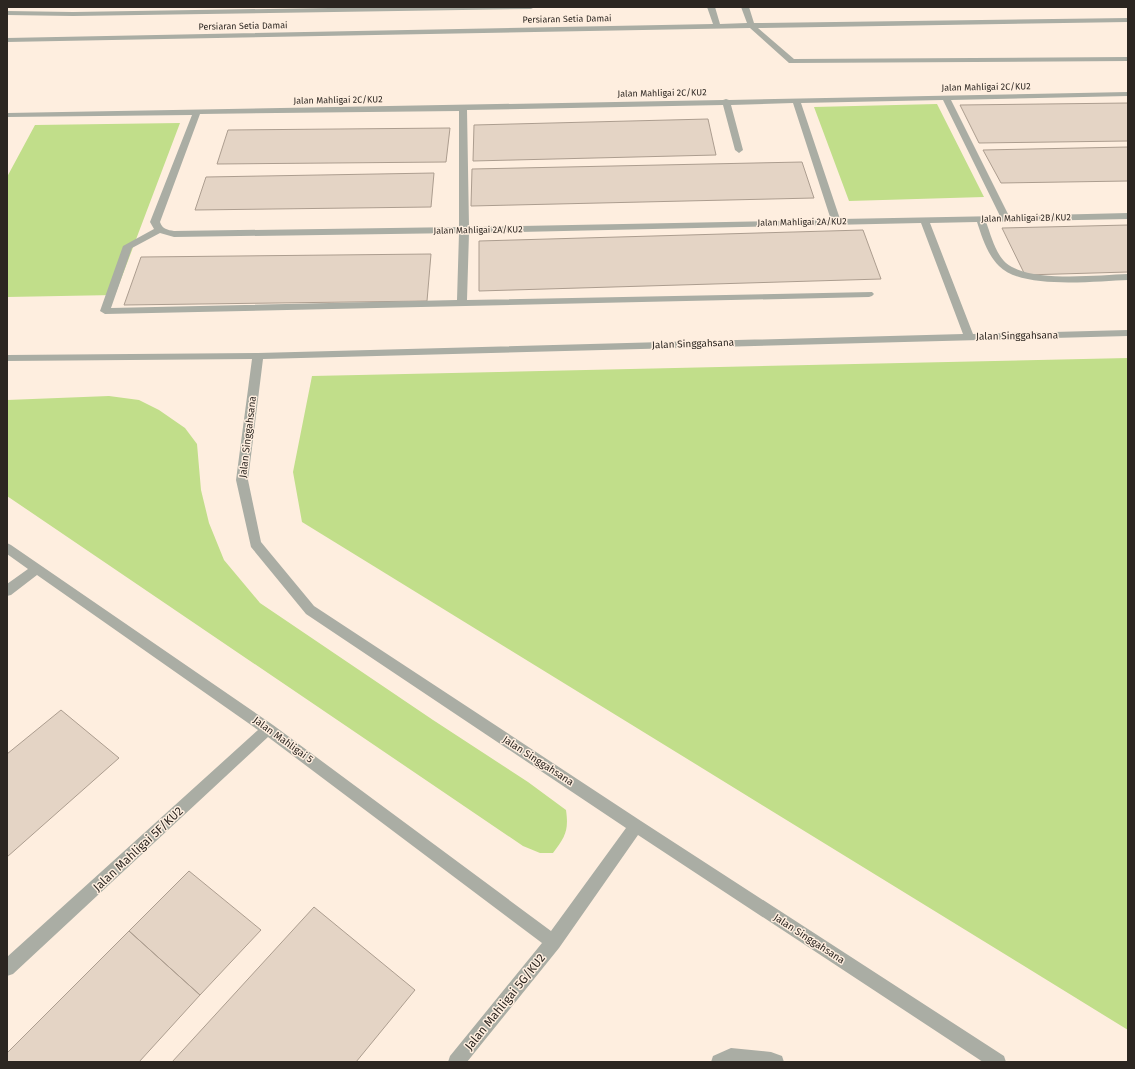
<svg xmlns="http://www.w3.org/2000/svg" width="1135" height="1069" viewBox="0 0 1135 1069" font-family="'Fira Sans',sans-serif">
<rect width="100%" height="100%" fill="#feeedf"/>
<path fill="#c1de8a" d="M937 104 984 197 849 201 814 107Z
M180 123 115 295 7 297V177L35 125Z
M1128 358V1030L302 522 293 472 312 376Z
M109 396 139 400 159 410 185 428 197 444 201 490 209 523 224 560 260 603 433 720 528 782 566 810C569 831 565 837 553 853H540L523 846 7 496V400Z"/>
<path fill="#e4d4c5" stroke="#ac9d8f" d="M1128 103V141L979 143 960 105Z
M708 119 716 155 473 161 474 125Z
M450 128 446 162 217 164 228 130Z
M1128 147V181L1001 183 983 150Z
M802 162 814 198 471 206 472 169Z
M434 173 431 207 195 210 206 177Z
M1128 225V272L1025 275 1002 228Z
M863 230 881 279 479 291V241Z
M431 254 427 301 124 305 141 257Z
M61 710 119 758 7 857V754Z
M189 871 261 930 200 995 129 931Z
M314 907 415 990 356 1062H172Z
M129 931 200 995 139 1062H7V1053Z"/>
<g fill="none" stroke-linecap="round" stroke-linejoin="round">
<path fill="#aaada4" fill-rule="evenodd" d="M389 7H535L531 9 73 16 7 15V11L73 12Z
M707 7H715L720 24 747 23 741 7H749L754 23 1128 18V22L758 28 794 59 1128 57V61L792 63H789L750 28 7 42V38L713 24Z
M1128 92V96L951 100 1009 216 1128 213V219L986 222C991 235 995 253 1006 263 1030 283 1097 275 1128 274V280C1096 281 1022 290 999 266 987 254 982 237 977 222L930 223 973 334 1128 330V336L263 359 248 480 261 542 314 606 641 821 1004 1056 1006 1062H983L638 835 559 948 467 1062H448L450 1056 542 943 268 737 13 974 7 976V957L258 730 37 575 11 595 7 596V584L28 569 7 554V543L11 545 273 725 551 931 626 828 306 614 251 547 236 480 252 359 7 361V355L258 353 963 334 921 223 469 233 467 300 872 292 874 294 872 296 869 297 105 314 100 311 123 246 154 229 150 222 192 115 7 117V113L723 100 726 99 729 100ZM943 100 1000 216 840 219 801 103ZM793 103 831 220 469 227 467 110 723 105 735 150 739 153 743 150 731 105ZM459 111V227L174 231C168 230 162 229 160 222L200 114ZM160 233 174 237 459 233 457 300 111 308 132 248Z
M731 1048 771 1052 782 1056 784 1062H711L713 1056Z"/>
</g>
<g text-anchor="middle" dominant-baseline="central" stroke-width="3" stroke-linejoin="round" paint-order="stroke">
<g font-size="9" fill="#2c2621" stroke="#feeedf">
<text transform="translate(567 19) rotate(-1)">Persiaran Setia Damai</text>
<text transform="translate(243 26) rotate(-1)">Persiaran Setia Damai</text>
<text transform="translate(986 87) rotate(-1)">Jalan Mahligai 2C/KU2</text>
<text transform="translate(662 93) rotate(-1)">Jalan Mahligai 2C/KU2</text>
<text transform="translate(338 100) rotate(-1)">Jalan Mahligai 2C/KU2</text>
<text transform="translate(1026 218) rotate(-1)">Jalan Mahligai 2B/KU2</text>
<text transform="translate(802 222) rotate(-1)">Jalan Mahligai 2A/KU2</text>
<text transform="translate(478 230) rotate(-1)">Jalan Mahligai 2A/KU2</text>
</g>
<g font-size="10" fill="#2c2621" stroke="#feeedf">
<text transform="translate(1017 336) rotate(-1)">Jalan Singgahsana</text>
<text transform="translate(693 344) rotate(-2)">Jalan Singgahsana</text>
<text transform="translate(248 437) rotate(-83)">Jalan Singgahsana</text>
<text transform="translate(283 740) rotate(36)">Jalan Mahligai 5</text>
<text transform="translate(538 761) rotate(33)">Jalan Singgahsana</text>
<text transform="translate(809 939) rotate(33)">Jalan Singgahsana</text>
</g>
<g font-size="12" fill="#2c2621" stroke="#feeedf">
<text transform="translate(138 849) rotate(-43)">Jalan Mahligai 5F/KU2</text>
<text transform="translate(505 1002) rotate(-51)">Jalan Mahligai 5G/KU2</text>
</g>
</g>
<rect width="1135" height="1069" fill="none" stroke="#2c2621" stroke-width="16"/>
</svg>
